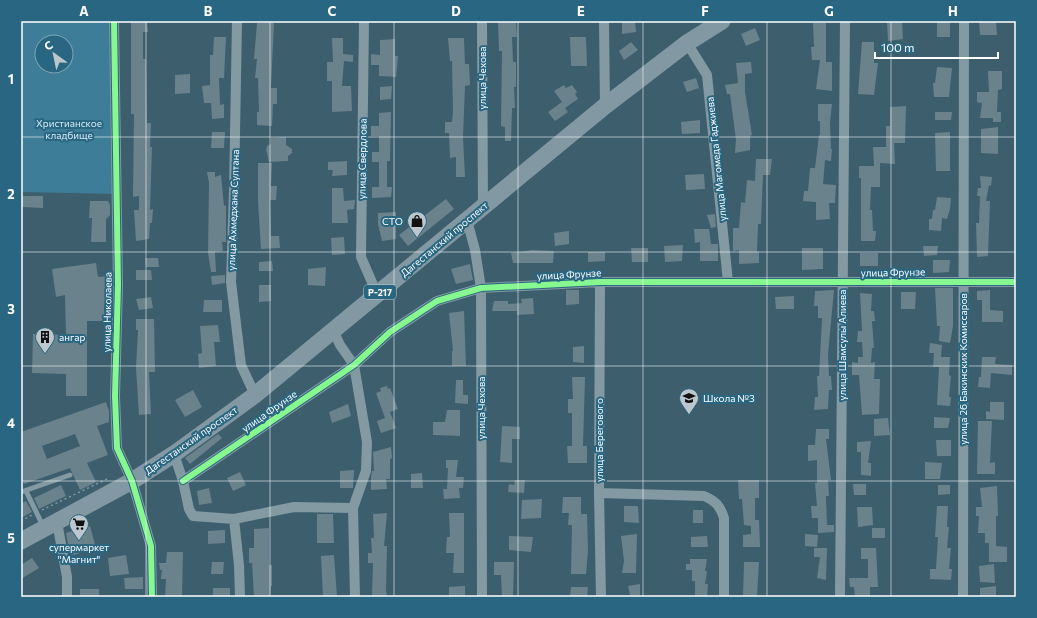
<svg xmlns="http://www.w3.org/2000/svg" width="1037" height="618" viewBox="0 0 1037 618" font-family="Commissioner,sans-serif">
<rect width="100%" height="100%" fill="#3d5e6d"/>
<path fill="#3e7d97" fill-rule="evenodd" d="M21 21H114L117 194 21 192ZM42 42H66V66H42Z"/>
<path fill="#6a828c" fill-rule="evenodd" d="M131 21H147L148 32H143V59H146L147 123H151L150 147H152L150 210 153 209 152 223H150L149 239 136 241 134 210H139V196L133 197 134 114H131Z
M498 21H516L517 37H512L513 62H516V87H514L515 108H512L511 141H505V127L501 126 502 51H499Z
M622 21H635L636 32 622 34Z
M902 21 903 39 888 41 887 22Z
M979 21H996L997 35H980Z
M937 22H950V37H937Z
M257 23H274L271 88H277V104H273L272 126 257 125V112H259L258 78H255L257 59H254Z
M813 23H826V62H832V91L816 89 820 60H812L811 47H814Z
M755 28 760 40 746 46 741 34Z
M214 37H226L224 78H219L220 105 224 104V118L212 119 211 103H204L202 86 210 85V55H213Z
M570 37H586L587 66H571Z
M332 38H343V54L353 55V62L344 61 342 86H351L352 111 332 112V81H327V62H333Z
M448 38H464L465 64H469L470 85 465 86 463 137 465 177H456V157L450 158 449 133H445V122H452L453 111 452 61H450Z
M395 39V56H398L396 77 379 76V65H371V54L380 55V40Z
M631 42 638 50 624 60 619 51Z
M862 42H874V63H878L874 95 858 94Z
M751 62 752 73 745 74V92L752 135 750 136V150L735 153 736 140 730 94H727L725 85 738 83 736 63Z
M937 67 952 68 949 97H934L933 83H935Z
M988 71H1002V89L998 90 997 112H1001V122H993V118H980L982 103 977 102V92H989Z
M190 74V93L175 94V75Z
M696 78 699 88 687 92 683 82Z
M564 85 566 88 572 85 577 92 575 94 578 99 565 108 568 112 555 121 548 112 562 102 554 91Z
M392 86 391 99 380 100V87Z
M818 104H832L830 123 831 149H832L831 161 825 160 823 184 836 185 835 203H829L830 219 816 220V202L803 201 804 191H808L810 168H815L819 135H820V121H818Z
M906 106 905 143H894L895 164 880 163V187H871L870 210H872L873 231H876L875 241H861V178H859V166H874L873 147H886V126H890V107Z
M391 112 390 161H387V187H392L391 197 372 198V187H379V162H372V152H379V136H371V126H379V113Z
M935 112H952L951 120H935Z
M700 120V133L682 134 681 122Z
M998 127V154L981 153V129Z
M212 132H225L224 148H211Z
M950 132V171H936L935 133Z
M286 137V145L292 149V153L288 156V161L269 162 266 149 267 146 271 144V138Z
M756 159H772L770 175H763L761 224H758L757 252 759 251V263L739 264V250L733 251V228H739L741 202 745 203 747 180 755 181Z
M347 161V175L332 176 333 170H328V162Z
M258 163H272L271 186H277L276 200H270L271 236H279L280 248 261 249 258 201Z
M207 172H215V177L221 175 224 206 226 205V242H222L223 251 215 252 216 272H211L208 253 209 183Z
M704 174 705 189 686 190 685 175Z
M980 176 992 177 991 186 989 185 986 201H990L988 256 977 257 976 223H979L980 196H977L978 188H981Z
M332 188H343L344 201 355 200 354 209 347 210 348 223H332Z
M22 196H43V208L22 207Z
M937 197 951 198 950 209 947 219 942 218 941 231 929 230V219H932L933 210H935Z
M446 199 454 209 408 246 399 235Z
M90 201H108L110 205V215L106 219V242H91L92 218H89Z
M396 212V239L382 241 378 224V213Z
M715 214 716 227 711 228 707 215Z
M694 229H709L711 244H718V261H700V242L695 243Z
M569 231V244L555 246 554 233Z
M344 237 345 254 332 255 331 238Z
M683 245 682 261 665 262 664 246Z
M923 246H938L937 255 924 256Z
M631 248H648V262H632Z
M802 248H823V269L802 270Z
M532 250 554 251 553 263H513L511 253Z
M588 252H605V261L588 262Z
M860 253H878V266H860Z
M145 258H158L159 267H146Z
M933 260H950L949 272 933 273Z
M272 261 273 271H259V262Z
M96 263 98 277 111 276V290H106L107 321H87V396H66V374L32 373 33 334 66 335 65 295 56 297 52 269Z
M470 264 473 280 456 284 451 269Z
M326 267 325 286 308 285V269Z
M136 270H151L152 280H136Z
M225 275V283L212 285 211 276Z
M259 285H271V301L259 302Z
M935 288H953V326L950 343 939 341 940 326H937Z
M566 290H579V304L566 305Z
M834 290 828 354 829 376H831L832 390H829L828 409 814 410 815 397H818L817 376H819L822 318H818V306H814L815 291Z
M990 290V310L1003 311V322H982V300H977V291Z
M901 292H916L915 309H901Z
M860 293 872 294 871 311H874L875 321H872L874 348H872L871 363 875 362 874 379H880L879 414 862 415 859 375H852V362L858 363V357H863L862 342H857L858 331H862Z
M794 296V309H776L775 297Z
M151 297 153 308 139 310 136 299Z
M533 298 534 314 517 315V311H492L494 301H508V304L522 303 521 299Z
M204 300H222V312H203Z
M464 311 466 366H452V351H453L449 313Z
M136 319H154L155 372H149L151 414 139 415 136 368 138 330H136Z
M218 325 220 342H214L216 366 199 368 198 354 202 353 200 326Z
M930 343 942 345 941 357H950L949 375 951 376 949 397H951L950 406 937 405 939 367H933L934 353H929Z
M584 346V363L573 362V347Z
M982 357H996L995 364 1012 365V375L991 373 990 388 978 387 979 377H981Z
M572 377H585L583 446H587V463H568L567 446H572V413H568V399H573Z
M456 380H463V395H468V404L455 403Z
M387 386 388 389 390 388 398 409 390 412 396 428 381 433 377 421 385 418 376 393 381 391 380 388Z
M193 390 202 407 185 417 175 400Z
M106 402 109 411V422L97 426 108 455 87 463 96 482 80 490 70 468 24 484 21 478V432ZM75 434 80 446 47 459 42 446Z
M990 402H1004V420L986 419V411L990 412Z
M348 404 351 416 332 423 329 412Z
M447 410H460V436L433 435V422H445Z
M934 417 950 418 948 428H934Z
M888 418 890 435 874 436V419Z
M978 421H992L990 463 995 462V474H977Z
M502 426 520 427V439H512V463L500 462Z
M816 429H829V439H826L831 480H828L829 496H826L827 525H834V532L818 533V518H812L811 506H817L815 483H817V460L808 461V445H815Z
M218 434 222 438 190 464 185 458Z
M936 440H951V456H937Z
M871 441 868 463H871V476L861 475V452H857V442Z
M391 447 392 458 390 459V479H386L387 489 371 490V477L372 471H374L373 452Z
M446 460H458L456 477H464L463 488H459L460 498 444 499 443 489H447L448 468H446Z
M925 462 942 463 940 479H925Z
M354 470 353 488H340V471Z
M240 472 246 485 233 491 227 478Z
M422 473 423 488H411V474Z
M515 480H525L524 493 508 492 509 484 514 485Z
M738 480H759V498H755V520H759L760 547H743V535L751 534V526L744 525 742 499H739Z
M853 484H866V495H854Z
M61 485 66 496 39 509 34 498Z
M938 485H950V494L938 495Z
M997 486 998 516H996V546L1007 547V562H989V543H985V533H978L979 516H976V507H982L980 488Z
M209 488 212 503 199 505 197 491Z
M563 497H581V514H587L588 551 586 574H571L572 525H568L569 513H562Z
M542 499 541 518 521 519 522 500Z
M26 501 32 512 21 518V504Z
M624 506H638L639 523 624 522Z
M937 506H948L947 527H949L947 548H951L949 569H952L951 580 930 579V569H936L938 537H935Z
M857 507H872L873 525 858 527Z
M693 510H703V523H693Z
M387 513 384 546H387L386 590 387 597H372L373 563H368V553H372L371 538H374L373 514Z
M449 513H464V573H453L454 553H446L447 537H450Z
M317 514H333L334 543H317Z
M90 526 96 548 70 556 66 533Z
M269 528V565H272V586H271L270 597H254L252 563H249V548H254V529Z
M872 528H885V538H872Z
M225 530V543L208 544V531Z
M637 534 636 573H622L624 561 621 536Z
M805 534 818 535 817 547 805 546Z
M509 536 533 537 531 552 509 550Z
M707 536 708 547H691V537Z
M814 548H827L826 580 817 578 820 557H814Z
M861 548H876L878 587H870V597H855L854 587H850L849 578H868V559H861Z
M167 552H183L182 597H165L166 579H161L162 570H160L159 563H166Z
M126 555 129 574 110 576 108 558Z
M334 555 337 597H323L321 556Z
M32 558 39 568 21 579V565Z
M690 559H707L705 571H707L705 584H708L707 597H695V581H692V570H686V564H690Z
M212 562H224L223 574H211Z
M494 562H514L513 597H502L501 575H494Z
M744 562H759L757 597H743Z
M994 564 995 583 980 582 979 566Z
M143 577V589H125L124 578Z
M640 584V595H630L628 586Z
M465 586V597H449V587Z
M996 586V597H980V588Z
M571 587H588L587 597H570Z
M213 588H230V597H213Z
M80 589H99V597H80Z"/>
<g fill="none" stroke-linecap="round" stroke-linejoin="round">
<path stroke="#839aa3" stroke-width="1.5" stroke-dasharray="2 3" stroke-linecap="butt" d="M42 510 109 478
M21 521 32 515"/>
<path stroke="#839aa3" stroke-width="5" d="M26 491 43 526
M21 492 70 475"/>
<path stroke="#839aa3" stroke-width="10" d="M114 21 118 285 115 396 117 448 132 481 151 546 152 597
M237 21 234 191 231 282 241 365 255 395
M364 21 361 257 377 294
M482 21 483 207
M604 21 605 106
M687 43 707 75 728 282
M467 220 475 250 481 288 482 597
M600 282 599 493 601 597
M333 330 340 345 354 365 367 442 366 471 353 508 355 597
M174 454 183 481 189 509 193 516 234 519 239 565 240 597
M183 481 354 365 390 332 437 301 481 288 600 282H1016
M599 493 704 496C716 501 720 506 724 518V597
M234 519 294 507 353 508
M57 522 67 577V597
M840 597 845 21
M963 597 964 21"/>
<path stroke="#8298a2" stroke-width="17" d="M21 541 132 481 174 454 255 395 605 106 687 43 722 21"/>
<defs>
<path id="cycleway" d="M114 21 118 285 115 396 117 448 132 481 151 546 152 597
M183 481 354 365 390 332 437 301 481 288 600 282H1016"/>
</defs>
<use href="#cycleway" stroke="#296681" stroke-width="8"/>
<use href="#cycleway" stroke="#87f88f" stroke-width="6"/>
</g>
<path fill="none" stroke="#fff" stroke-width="1" stroke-opacity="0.55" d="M146 21V597M270 21V597M394 21V597M518 21V597M643 21V597M767 21V597M891 21V597M21 137H1016M21 252H1016M21 366H1016M21 481H1016"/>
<defs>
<symbol id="shop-pin" viewBox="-11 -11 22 30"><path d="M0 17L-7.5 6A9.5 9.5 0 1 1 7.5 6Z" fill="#bbc7cc" stroke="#296681"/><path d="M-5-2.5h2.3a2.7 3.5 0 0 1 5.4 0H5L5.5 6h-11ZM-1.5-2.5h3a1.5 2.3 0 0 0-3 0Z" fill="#111"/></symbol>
<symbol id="building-pin" viewBox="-11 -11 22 30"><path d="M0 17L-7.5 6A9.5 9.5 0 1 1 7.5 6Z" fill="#bbc7cc" stroke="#296681"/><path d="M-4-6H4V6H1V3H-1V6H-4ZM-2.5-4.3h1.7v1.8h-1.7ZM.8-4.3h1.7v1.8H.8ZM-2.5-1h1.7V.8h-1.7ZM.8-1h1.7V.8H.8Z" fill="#111"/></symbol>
<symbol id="school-pin" viewBox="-11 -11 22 30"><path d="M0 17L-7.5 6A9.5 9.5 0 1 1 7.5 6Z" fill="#bbc7cc" stroke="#296681"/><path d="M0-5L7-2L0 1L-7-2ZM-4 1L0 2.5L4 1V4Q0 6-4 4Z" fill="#111"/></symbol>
<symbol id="supermarket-pin" viewBox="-11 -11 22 30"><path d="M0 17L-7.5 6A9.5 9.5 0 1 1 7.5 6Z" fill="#bbc7cc" stroke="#296681"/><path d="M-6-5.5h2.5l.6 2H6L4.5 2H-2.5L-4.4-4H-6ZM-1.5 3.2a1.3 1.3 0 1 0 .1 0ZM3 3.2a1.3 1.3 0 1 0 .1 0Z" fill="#111"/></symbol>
</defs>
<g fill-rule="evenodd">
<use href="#shop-pin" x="406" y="210" width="22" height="30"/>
<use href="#building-pin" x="34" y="326" width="22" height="30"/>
<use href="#school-pin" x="678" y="387" width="22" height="30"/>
<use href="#supermarket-pin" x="68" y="513" width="22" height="30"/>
</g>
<g text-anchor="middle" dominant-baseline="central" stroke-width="4" stroke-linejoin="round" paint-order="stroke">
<rect fill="#296681" stroke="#bfd1d9" stroke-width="1" x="364" y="285" width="32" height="14" rx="3"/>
<g font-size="9" font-weight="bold" fill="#fff">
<text x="380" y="292">Р-217</text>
</g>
<g font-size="10" fill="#fff" stroke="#296681">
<text transform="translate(482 78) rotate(-90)">улица Чехова</text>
<text transform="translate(362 159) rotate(-89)">улица Свердлова</text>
<text transform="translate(716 159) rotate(-96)">улица Магомеда Гаджиева</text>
<text transform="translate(233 210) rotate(-88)">улица Ахмедхана Султана</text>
<text transform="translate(444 239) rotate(-40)">Дагестанский проспект</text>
<text transform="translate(893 272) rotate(-1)">улица Фрунзе</text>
<text transform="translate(569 274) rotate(-3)">улица Фрунзе</text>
<text transform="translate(107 312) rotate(-89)">улица Николаева</text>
<text transform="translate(842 345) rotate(-90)">улица Шамсулы Алиева</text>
<text transform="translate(963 369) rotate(-90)">улица 26 Бакинских Комиссаров</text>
<text transform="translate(481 408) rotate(-90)">улица Чехова</text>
<text transform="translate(269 411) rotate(-35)">улица Фрунзе</text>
<text transform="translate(191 440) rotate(-35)">Дагестанский проспект</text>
<text transform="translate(599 440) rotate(-90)">улица Берегового</text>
</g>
<g font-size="10" fill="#d4ebf5" stroke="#296681">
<text x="69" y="123">Христианское<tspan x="69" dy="12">кладбище</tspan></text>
</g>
<g font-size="10" fill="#fff" stroke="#296681" text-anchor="start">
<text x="403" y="221" text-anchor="end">СТО</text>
<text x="59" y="337">ангар</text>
<text x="703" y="398">Школа №3</text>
<text x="79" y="547" text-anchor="middle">супермаркет<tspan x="79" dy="12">"Магнит"</tspan></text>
</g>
</g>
<rect width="1037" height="618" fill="none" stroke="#296681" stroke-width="44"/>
<g transform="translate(54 54) rotate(327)"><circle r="19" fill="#296681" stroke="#7fa3b3"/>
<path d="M0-3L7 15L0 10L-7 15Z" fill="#bbc7cc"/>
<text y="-6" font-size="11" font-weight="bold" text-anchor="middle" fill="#ffffff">С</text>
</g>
<path d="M875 52v6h123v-6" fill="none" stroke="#ffffff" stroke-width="2"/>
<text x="881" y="52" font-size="12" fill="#ffffff" stroke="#296681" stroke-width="3" paint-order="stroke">100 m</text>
<rect x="22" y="22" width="993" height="574" fill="none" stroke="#fff" stroke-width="1.5"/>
<g font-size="13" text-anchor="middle" font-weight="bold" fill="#fff">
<text x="84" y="16">A</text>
<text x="208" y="16">B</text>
<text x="332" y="16">C</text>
<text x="456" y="16">D</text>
<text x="581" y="16">E</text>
<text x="705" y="16">F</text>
<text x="829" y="16">G</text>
<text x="953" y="16">H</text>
<text x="11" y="84">1</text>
<text x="11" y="199">2</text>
<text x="11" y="314">3</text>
<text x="11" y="428">4</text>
<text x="11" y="543">5</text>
</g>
</svg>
